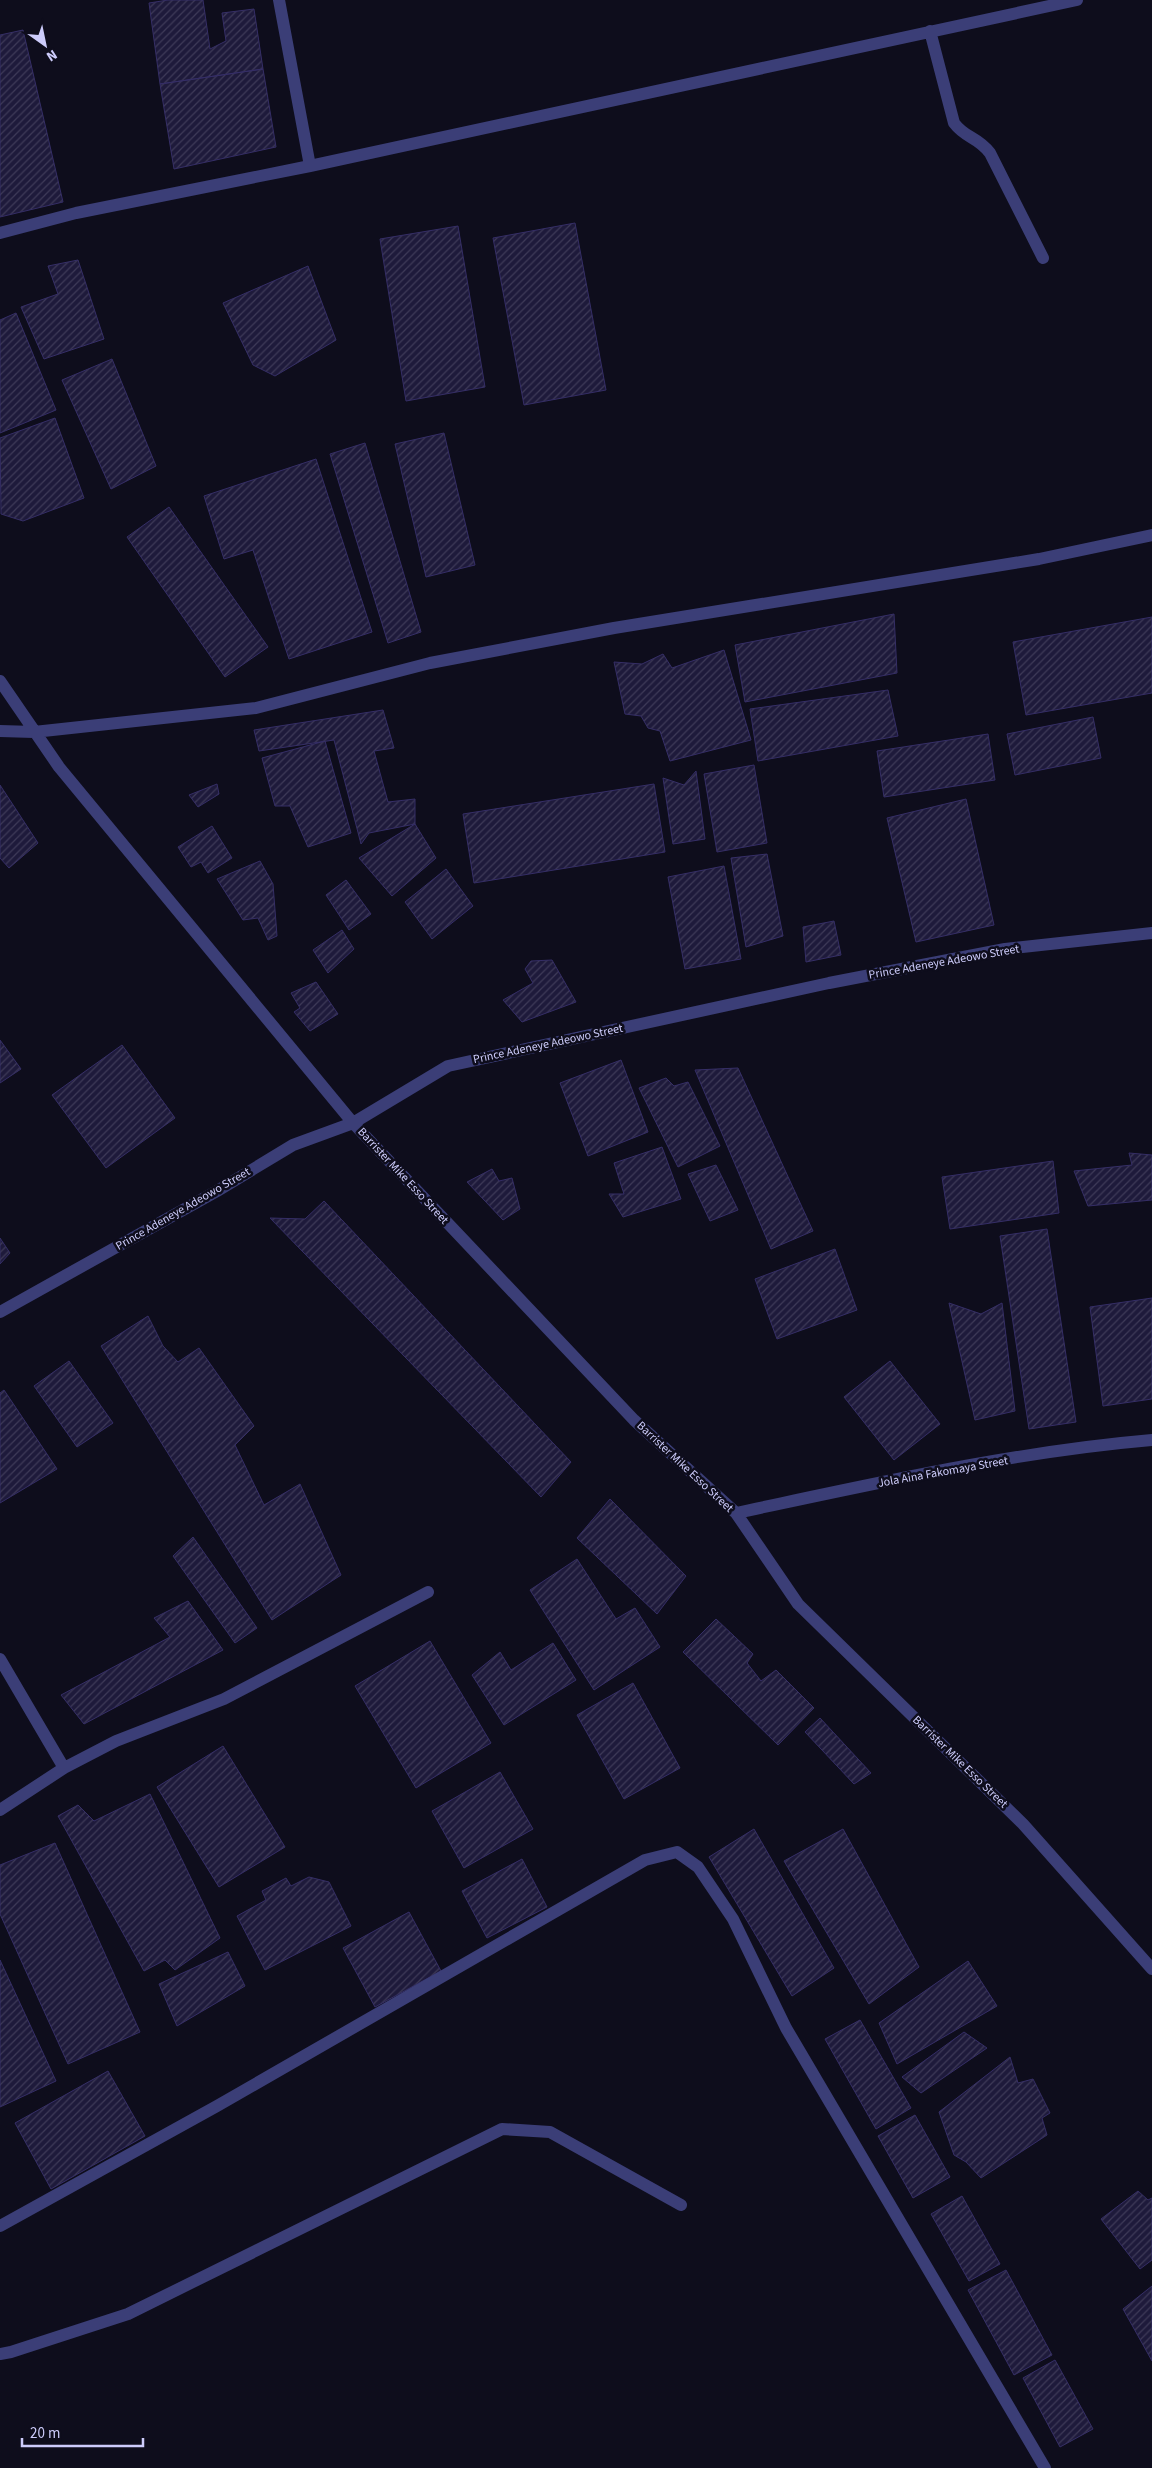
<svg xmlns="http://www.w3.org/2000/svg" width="1152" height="2468" viewBox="0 0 1152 2468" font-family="'Source Sans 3',sans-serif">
<defs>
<pattern id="building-hatch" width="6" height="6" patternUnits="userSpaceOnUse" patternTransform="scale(1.25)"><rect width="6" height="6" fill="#1e1a3b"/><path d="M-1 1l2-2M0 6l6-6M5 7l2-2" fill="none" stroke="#3e3a58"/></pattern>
</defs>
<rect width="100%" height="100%" fill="#0e0d1c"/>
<path fill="url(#building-hatch)" stroke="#352e66" d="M168 0H203L210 49 226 41 222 13 254 9 263 69 160 84 149 3Z
M23 30 63 202 0 217V35Z
M263 69 276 147 174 169 160 84Z
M575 223 606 390 524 405 493 238Z
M458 226 485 387 406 401 380 239Z
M78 260 104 339 44 359 21 307 58 294 48 266Z
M308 266 336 340 275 376 253 365 223 303Z
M16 313 56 410 0 433V320Z
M112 359 156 466 111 489 62 380Z
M55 418 84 498 23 521 1 514 0 438Z
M444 433 475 565 426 577 395 444Z
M365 443 421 632 388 643 330 454Z
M316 459 372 632 289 659 253 550 224 559 204 496Z
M169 507 268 647 225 677 127 537Z
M894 614 897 673 745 702 735 645Z
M1152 617V693L1026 715 1013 642Z
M724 650 751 740 670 761 660 731 648 728 641 716 625 714 614 662 642 664 663 654 672 668Z
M888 690 898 736 758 761 750 709Z
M383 710 394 748 374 751 388 802 415 799V824L369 833 361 844 334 740 259 751 254 730Z
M1093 717 1101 758 1015 775 1007 734Z
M988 734 995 780 884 797 877 751Z
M325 741 351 833 308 847 290 806H275L262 758Z
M754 765 767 843 717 852 704 774Z
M696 771 705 839 673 844 663 778 684 785Z
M217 784 219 794 198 807 189 795Z
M654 784 665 852 474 883 463 814Z
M0 785 38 843 9 868 0 858Z
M966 799 994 925 916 942 887 818Z
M415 824 436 858 392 896 359 858Z
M212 826 232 858 208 873 201 862 191 867 178 847Z
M767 854 783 936 746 947 731 858Z
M260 861 273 884 277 936 268 940 258 918 243 920 217 879Z
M724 866 741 959 685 969 668 877Z
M446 869 473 906 432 939 405 902Z
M346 880 371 914 349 930 326 895Z
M834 921 841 955 806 962 803 927Z
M342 930 354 949 328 973 313 950Z
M552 960 576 1002 522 1022 503 1000 533 983 525 969 531 961Z
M316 982 338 1014 310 1031 294 1012 300 1008 291 993Z
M0 1040 21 1069 0 1083Z
M122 1045 175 1118 106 1168 52 1095Z
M621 1060 648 1132 588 1156 560 1083Z
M738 1068 813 1231 771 1249 695 1070Z
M666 1078 674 1086 688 1082 720 1146 678 1167 639 1088Z
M662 1147 681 1199 623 1217 609 1194H624L614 1163Z
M1129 1153 1152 1155V1200L1088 1206 1074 1171 1132 1165Z
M1053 1161 1059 1213 950 1229 942 1177Z
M716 1165 738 1210 710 1221 688 1174Z
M492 1169 499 1181 512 1178 520 1209 503 1220 467 1182Z
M324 1201 571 1462 541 1497 270 1218 305 1219Z
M1047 1229 1076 1422 1029 1429 1000 1236Z
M0 1238 10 1253 0 1264Z
M835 1249 857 1310 777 1339 755 1279Z
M1152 1298V1399L1103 1406 1090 1307Z
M949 1303 981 1314 1002 1303 1015 1411 975 1420Z
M148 1316 163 1346 178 1362 199 1348 254 1426 235 1445 264 1505 300 1484 341 1575 272 1620 101 1346Z
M69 1361 113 1423 77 1447 34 1386Z
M890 1361 940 1424 894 1460 844 1397Z
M4 1390 57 1469 0 1503V1393Z
M610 1499 686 1576 657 1614 577 1538Z
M193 1537 257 1628 235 1643 173 1556Z
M577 1559 616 1619 635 1608 660 1647 594 1690 530 1590Z
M188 1601 223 1650 84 1724 61 1695 170 1637 154 1618Z
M716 1619 753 1654 747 1663 761 1681 776 1670 814 1708 778 1745 683 1652Z
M430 1641 491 1743 416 1788 355 1686Z
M553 1643 576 1680 504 1725 472 1675 500 1652 511 1670Z
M633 1683 680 1768 624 1799 577 1715Z
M820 1718 871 1773 854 1784 805 1732Z
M223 1746 285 1847 219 1887 157 1787Z
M500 1772 533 1829 464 1868 432 1811Z
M150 1794 220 1938 175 1970 165 1960 144 1971 58 1816 78 1805 94 1821Z
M754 1829 834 1968 792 1996 709 1857Z
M843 1829 919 1967 869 2004 784 1861Z
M55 1843 140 2032 68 2064 0 1914V1865Z
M522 1859 547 1907 487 1938 462 1891Z
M309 1877 329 1882 351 1926 265 1970 237 1916 266 1900 262 1891 286 1878 291 1886Z
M409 1912 441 1971 375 2007 343 1948Z
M228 1952 245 1986 177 2026 159 1984Z
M0 1960 56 2081 0 2107Z
M968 1961 997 2006 897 2064 879 2023Z
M860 2020 911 2108 876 2129 825 2039Z
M964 2032 987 2048 921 2093 902 2077Z
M1010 2057 1018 2083 1033 2079 1050 2113 1042 2118 1047 2135 981 2178 966 2162 954 2155 939 2112Z
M108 2071 145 2136 51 2189 15 2123Z
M915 2115 950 2177 913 2198 878 2136Z
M1138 2191 1148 2200 1152 2198V2260L1140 2269 1101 2219Z
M962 2196 1000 2264 969 2281 931 2214Z
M1006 2270 1052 2355 1014 2375 968 2290Z
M1152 2286V2361L1123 2309Z
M1055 2360 1093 2429 1060 2447 1023 2378Z"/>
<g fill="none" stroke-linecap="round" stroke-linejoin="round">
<path stroke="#3b3e77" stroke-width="12" d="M279 0 310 166
M930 31 954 123C966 139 977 136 990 153L1043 258
M0 233 76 213 310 166 1077 0
M0 681 59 767 353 1123 634 1420 736 1513 798 1604 1023 1824 1152 1969
M0 731 34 732 256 708 430 663 614 628 1039 559 1152 535
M0 1312 217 1191 293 1145 353 1123 448 1066 829 983 1005 949 1152 933
M736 1513C873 1484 1012 1452 1152 1440
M0 1659 64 1768
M0 1810 64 1768 116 1741 224 1699 428 1592
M0 2226 217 2106 645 1860 677 1852 698 1867 733 1919 786 2028 1045 2468
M0 2354 11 2352 128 2314 502 2129 550 2132 681 2205"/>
</g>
<g text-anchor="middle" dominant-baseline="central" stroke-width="5" stroke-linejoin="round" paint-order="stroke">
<g font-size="12" fill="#cdccfb" stroke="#0e0d1c">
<text transform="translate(944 962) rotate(-10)">Prince Adeneye Adeowo Street</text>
<text transform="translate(548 1044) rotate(-12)">Prince Adeneye Adeowo Street</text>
<text transform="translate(403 1176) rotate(47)">Barrister Mike Esso Street</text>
<text transform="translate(183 1209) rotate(-30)">Prince Adeneye Adeowo Street</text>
<text transform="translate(685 1467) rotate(43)">Barrister Mike Esso Street</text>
<text transform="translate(943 1472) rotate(-10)">Jola Aina Fakomaya Street</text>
<text transform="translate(960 1762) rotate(44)">Barrister Mike Esso Street</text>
</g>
</g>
<g transform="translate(45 45) rotate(147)" stroke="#0e0d1c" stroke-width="4" paint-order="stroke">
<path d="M0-4L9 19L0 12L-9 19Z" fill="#cdccfb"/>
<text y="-8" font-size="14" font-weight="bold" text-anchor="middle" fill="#cdccfb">N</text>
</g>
<path d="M22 2438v8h121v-8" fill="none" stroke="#cdccfb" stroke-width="2.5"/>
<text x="30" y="2438" font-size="15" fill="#cdccfb" stroke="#0e0d1c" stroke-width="4" paint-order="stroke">20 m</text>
</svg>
